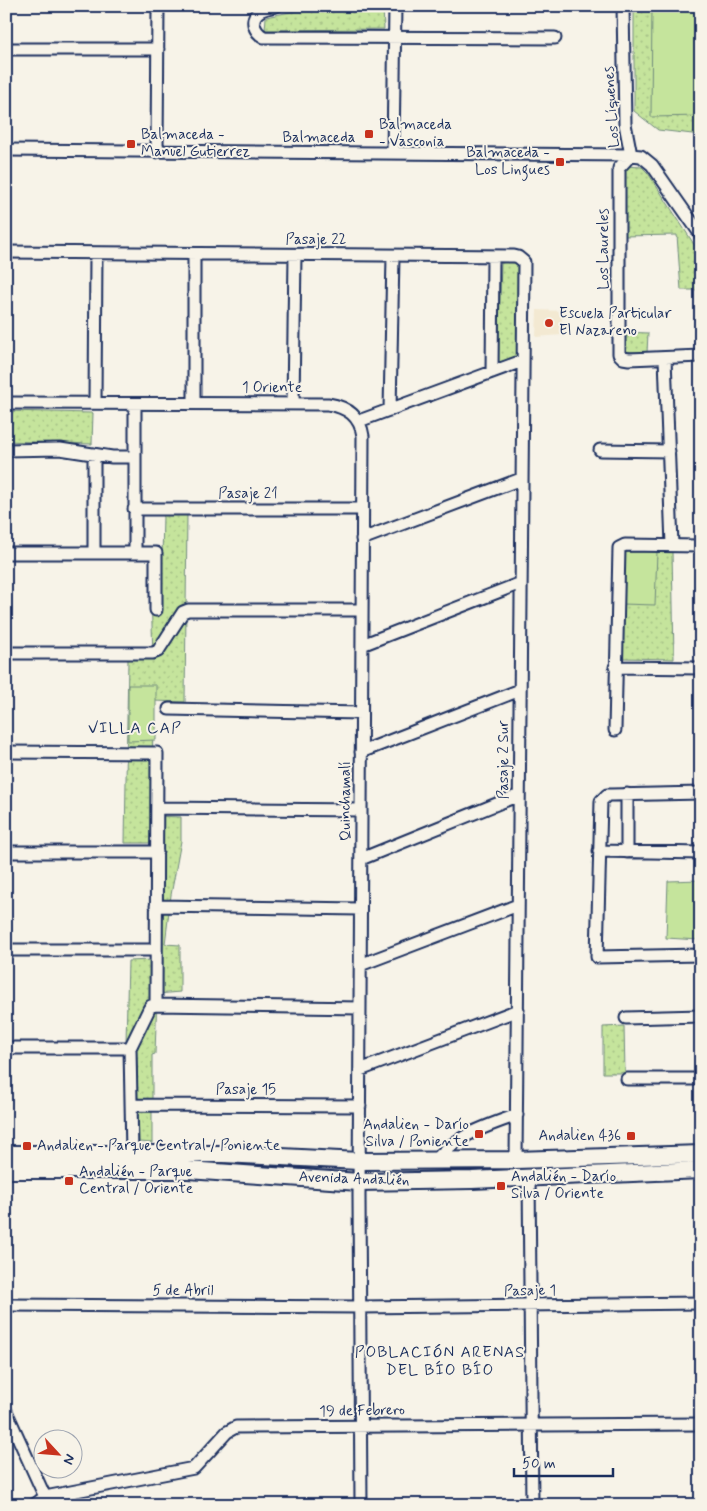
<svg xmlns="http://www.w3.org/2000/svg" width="707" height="1511" viewBox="0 0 707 1511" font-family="Mynerve,sans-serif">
<defs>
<pattern id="park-dots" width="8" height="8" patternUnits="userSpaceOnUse" patternTransform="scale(1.25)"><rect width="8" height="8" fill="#c5e49c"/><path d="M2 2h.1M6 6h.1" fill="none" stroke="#a9c489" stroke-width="1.8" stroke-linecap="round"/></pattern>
</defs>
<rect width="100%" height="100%" fill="#f7f3e8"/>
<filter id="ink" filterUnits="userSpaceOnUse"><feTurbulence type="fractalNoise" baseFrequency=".02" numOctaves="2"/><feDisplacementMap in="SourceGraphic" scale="10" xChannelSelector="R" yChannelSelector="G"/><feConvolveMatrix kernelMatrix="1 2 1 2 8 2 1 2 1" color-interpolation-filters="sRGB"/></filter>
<g filter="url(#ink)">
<path fill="#f3e9d2" d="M537 310 562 311V335L536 337Z"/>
<path fill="url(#park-dots)" stroke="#708a7d" d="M319 6H383L384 29 265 30 266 17Z
M634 6H701V135L658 130 634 111Z
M625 166 642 167 648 173 701 255V290H681L677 235 622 236Z
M514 261 520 267 518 356 498 363 501 263Z
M624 332 648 333 647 353 624 351Z
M6 411 93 413 92 444 6 441Z
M187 514 185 702 153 701 152 816 181 817V841L171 895 165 944 180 945V992L157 994 155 1054 152 1055V1143L139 1142 136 1029 126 1042 128 961 152 960 150 843H125L128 659 153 658 150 559H162L163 515Z
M622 550 672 551 674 659 622 658Z
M624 1026 625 1073H603V1027Z"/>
<path fill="#c5e49c" stroke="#708a7d" d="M652 6H701V116L651 117Z
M623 552H657L655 605 622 604Z
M128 685H156V740L128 741Z
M700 880 699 940 666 938 668 881Z"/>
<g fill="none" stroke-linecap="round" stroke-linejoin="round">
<defs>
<path id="minor" d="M276 6C271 7 265 8 260 11 249 18 254 32 264 37L555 38
M623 6 625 124 631 155
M6 49H158
M6 150 631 155 641 156 652 165 701 235
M157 152 158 6
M393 153 395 6
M631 155 619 168V354L623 358 629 359 701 356
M6 252 514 256 518 257 524 262 516 1160
M194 254V403
M665 358 672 545
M492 372 493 256
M6 403 328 404C347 407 360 416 363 436L359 1196 361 1505
M95 403 96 253
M293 403 295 255
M390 410 393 256
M359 421 522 361
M6 450 60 449 112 457H134
M600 450 669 451
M94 454V553
M134 509H362
M362 539 521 479
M6 553H156V610
M135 553V404
M362 645 521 583
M6 653H153L158 651 183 612 188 610H362
M615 667 701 668
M169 709 361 713
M615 730 619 548 625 545 701 546
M6 752 157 753 156 1005
M361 752 520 690
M701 793 611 795H607L601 801 597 957 701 955
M157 808 361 810
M599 851 701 853
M6 852H157
M627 852V794
M361 859 519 795
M156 906 360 909
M6 950H156
M360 965 518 905
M156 1005 360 1008
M626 1018 701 1016
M6 1048H130
M360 1070 518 1010
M627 1079H701
M132 1105 360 1106
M132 1154 130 1048 149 1009 151 1006 156 1005
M435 1161C456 1135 487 1126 517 1115
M529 1177 532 1505
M6 1305 360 1307 701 1303
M6 1411 45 1497 34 1505
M45 1497 194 1468 227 1432 236 1427 701 1424"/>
<path id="secondary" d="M6 1154H224L359 1161 516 1160 701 1154
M6 1170H188L359 1182 472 1180 701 1170"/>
</defs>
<use href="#minor" stroke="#1b2f5e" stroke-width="15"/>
<use href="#secondary" stroke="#1b2f5e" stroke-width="20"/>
<use href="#minor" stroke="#f7f3e8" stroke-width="11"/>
<use href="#secondary" stroke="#f7f3e8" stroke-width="16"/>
</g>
</g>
<g fill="#c8321e" stroke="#f7f3e8" stroke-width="2">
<rect x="364" y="129" width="10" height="10" rx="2.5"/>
<rect x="126" y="139" width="10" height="10" rx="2.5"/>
<rect x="555" y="157" width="10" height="10" rx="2.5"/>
<circle cx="549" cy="323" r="5"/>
<rect x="474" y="1129" width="10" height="10" rx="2.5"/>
<rect x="626" y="1131" width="10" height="10" rx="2.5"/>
<rect x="22" y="1141" width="10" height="10" rx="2.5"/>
<rect x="64" y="1176" width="10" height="10" rx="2.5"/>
<rect x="496" y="1181" width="10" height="10" rx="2.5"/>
</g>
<g text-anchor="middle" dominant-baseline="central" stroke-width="4" stroke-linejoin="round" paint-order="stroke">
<g font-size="15" fill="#1b2f5e" stroke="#f7f3e8">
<text transform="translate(612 107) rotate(-94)">Los Líquenes</text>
<text x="319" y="138">Balmaceda</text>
<text x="316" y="240">Pasaje 22</text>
<text transform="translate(604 249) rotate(-90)">Los Laureles</text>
<text x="272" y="388">1 Oriente</text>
<text x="248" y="494">Pasaje 21</text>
<text transform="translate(504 760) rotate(-90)">Pasaje 2 Sur</text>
<text transform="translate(346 801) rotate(-90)">Quinchamalí</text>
<text x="246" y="1090">Pasaje 15</text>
<text transform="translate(354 1179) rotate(2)">Avenida Andalién</text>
<text x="183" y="1291">5 de Abril</text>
<text transform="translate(530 1291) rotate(-1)">Pasaje 1</text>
<text transform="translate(362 1411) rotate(-1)">19 de Febrero</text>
</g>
<g font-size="15" fill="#1b2f5e" stroke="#f7f3e8" text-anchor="start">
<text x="379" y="125">Balmaceda<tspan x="379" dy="17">- Vasconia</tspan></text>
<text x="141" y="135">Balmaceda -<tspan x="141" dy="17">Manuel Gutierrez</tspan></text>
<text x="550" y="153" text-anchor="end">Balmaceda -<tspan x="550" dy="17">Los Lingues</tspan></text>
<text x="559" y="314">Escuela Particular<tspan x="559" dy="17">El Nazareno</tspan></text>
<text x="469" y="1125" text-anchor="end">Andalien - Darío<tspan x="469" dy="17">Silva / Poniente</tspan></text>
<text x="621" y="1136" text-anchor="end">Andalien 436</text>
<text x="37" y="1146">Andalien - Parque Central / Poniente</text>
<text x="79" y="1172">Andalién - Parque<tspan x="79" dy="17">Central / Oriente</tspan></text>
<text x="511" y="1177">Andalién - Darío<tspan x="511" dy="17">Silva / Oriente</tspan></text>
</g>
<g font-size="16" letter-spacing="1" fill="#1b2f5e" stroke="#f7f3e8">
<text x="135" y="728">VILLA CAP</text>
<text x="440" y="1352">POBLACIÓN ARENAS<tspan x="440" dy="18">DEL BÍO BÍO</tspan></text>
</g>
</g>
<rect width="707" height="1511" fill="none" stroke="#f7f3e8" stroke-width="25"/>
<rect x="12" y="12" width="682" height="1486" fill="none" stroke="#1b2f5e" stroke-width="2" filter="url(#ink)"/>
<g transform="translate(58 1454) rotate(116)"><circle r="24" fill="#f7f3e8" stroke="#9fa5b1"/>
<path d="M0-4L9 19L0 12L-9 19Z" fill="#c8321e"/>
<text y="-8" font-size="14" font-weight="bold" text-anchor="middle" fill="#1b2f5e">N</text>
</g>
<path d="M514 1468v8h99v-8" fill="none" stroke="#1b2f5e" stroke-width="2.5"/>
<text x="522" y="1468" font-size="15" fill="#1b2f5e" stroke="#f7f3e8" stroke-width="4" paint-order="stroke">50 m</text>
</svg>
